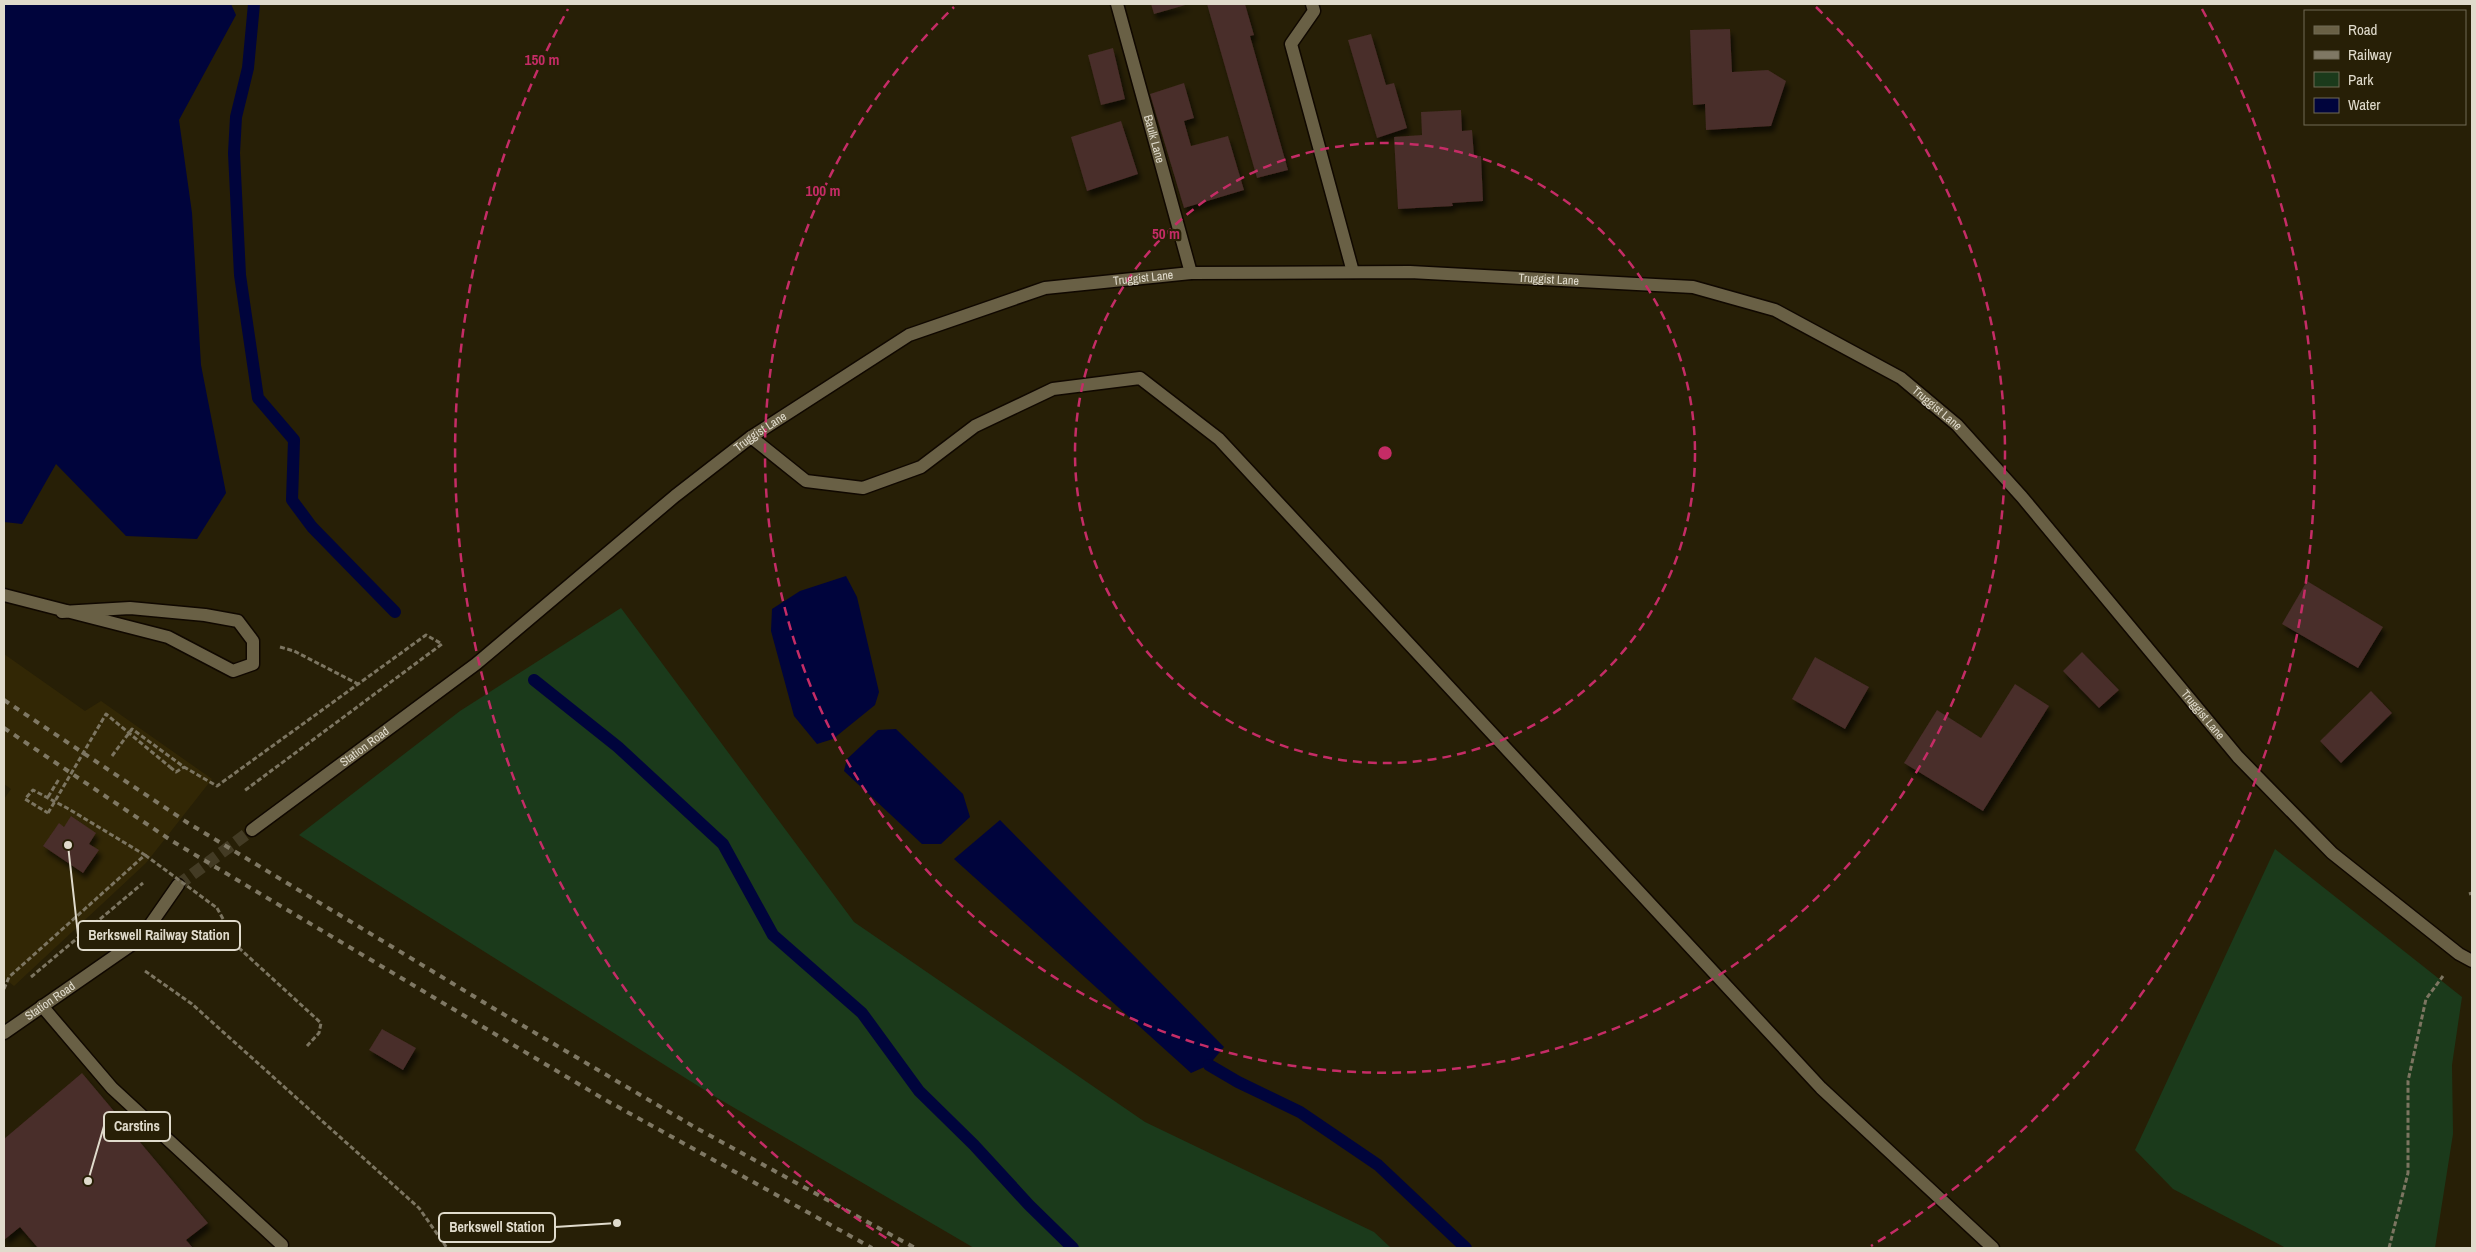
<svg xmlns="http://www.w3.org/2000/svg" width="2476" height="1252" viewBox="0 0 2476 1252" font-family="'Archivo Narrow',sans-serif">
<defs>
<filter id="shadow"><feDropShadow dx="3" dy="5.5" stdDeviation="2.5" flood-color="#0009"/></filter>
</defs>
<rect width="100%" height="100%" fill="#271f06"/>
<path fill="#322705" d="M4 654 85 711 101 701 212 779 146 863 14 986 4 978V799L11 789 4 784Z"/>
<path fill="#1b3a1b" d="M621 608 854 922 1145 1122 1374 1232 1391 1248H974L714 1096 299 835 460 711Z
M2275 849 2462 997 2452 1065 2453 1134 2435 1248H2286L2173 1189 2135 1150Z"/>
<path fill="#00043c" d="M4 4H231L236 15 179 120 192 213 201 365 226 493 197 539 126 536 56 464 22 524 4 522Z
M846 576 857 597 879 692 875 705 833 739 817 744 794 716 771 631 772 609 800 591Z
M896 729 963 794 970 817 941 844H922L844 771 847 759 878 730Z
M1000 820 1224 1047 1209 1065 1191 1073 954 859Z"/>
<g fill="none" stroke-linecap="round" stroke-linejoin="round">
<path stroke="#00043c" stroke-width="12" d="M254 4 248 68 236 117 234 153 240 275 258 398 294 440 292 500 312 527 395 612
M534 680 618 747 723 844 773 935 862 1013 919 1091 974 1145 1029 1205 1073 1248
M1209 1065 1238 1082 1300 1112 1378 1165 1466 1248"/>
</g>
<path fill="#482d29" filter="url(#shadow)" d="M1151 4H1189L1154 14Z
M1207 4H1245L1254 35 1250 36 1288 170 1257 178Z
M1730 29 1732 72 1768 70 1786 81 1771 126 1706 130 1705 104 1693 105 1690 30Z
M1371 34 1386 85 1394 83 1407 128 1377 138 1348 40Z
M1113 48 1125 99 1101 105 1088 55Z
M1184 83 1194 118 1184 121 1191 146 1228 136 1244 190 1184 208 1150 94Z
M1461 110 1462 131 1472 130 1474 156H1481L1483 201 1452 203 1453 206 1398 209 1394 137 1422 135 1421 112Z
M1121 121 1138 174 1087 191 1071 137Z
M2307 581 2383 627 2358 668 2282 624Z
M2082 652 2119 690 2099 708 2063 671Z
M1815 657 1869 687 1845 729 1792 699Z
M2015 684 2049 706 1983 811 1904 763 1937 710 1981 738Z
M2371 691 2392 713 2341 763 2320 741Z
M71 816 96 833 89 844 99 850 83 873 43 846 59 823 64 827Z
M382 1029 416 1048 403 1070 369 1050Z
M82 1073 208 1223 186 1240 193 1248H38L20 1227 4 1240V1139Z"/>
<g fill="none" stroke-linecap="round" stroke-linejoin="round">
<path stroke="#433b24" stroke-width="12" stroke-dasharray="12 6" stroke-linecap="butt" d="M178 885 252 830"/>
<defs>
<g id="minor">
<path id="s1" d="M1117 4 1191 273"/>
<path d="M1312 4 1314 11 1291 44 1353 272"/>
<path d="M751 437 806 481 863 488 921 467 975 426 1053 389 1140 378 1219 439 1821 1088 1993 1248"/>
<path d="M4 595 168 637 233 671 253 664V641L238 621 205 615 130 608 62 612"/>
<path id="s2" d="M252 830 476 664 675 496 751 437 909 335 1045 288 1191 273 1410 272 1693 287 1775 310 1901 378 1957 425 2022 497 2238 757 2332 853 2459 954 2472 961"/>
<path d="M42 1006 112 1088 282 1245"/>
<path id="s3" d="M4 1033 141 938 178 885"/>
</g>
</defs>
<use href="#minor" stroke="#100800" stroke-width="15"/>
<path stroke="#7c7561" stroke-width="3" stroke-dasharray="5 2.5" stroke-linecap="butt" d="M280 647 294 651 358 684
M112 756 132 729 184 767 217 786 426 635 442 644 244 791
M170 767 176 772 184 767
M48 797 59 779
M2469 894 2472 893
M217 908 239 948 321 1023 319 1033 307 1046
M145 971 192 1004 419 1208 447 1248
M31 977 143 883
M4 989 9 977 145 855 67 808 33 790 25 799 48 813
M2389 1248 2408 1173V1081L2426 999 2443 976"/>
<use href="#minor" stroke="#696045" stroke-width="12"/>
<path stroke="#7f7864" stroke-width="4" stroke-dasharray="6 6" stroke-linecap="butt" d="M4 700 188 823 498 1011 698 1129 915 1248
M4 728 172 841 602 1098 872 1248"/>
<path stroke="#7c7561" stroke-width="3" stroke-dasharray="5 2.5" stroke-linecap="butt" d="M48 813 106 714 170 767
M145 855 217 908"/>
</g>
<g fill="none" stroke="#c52c66" stroke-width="2.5" stroke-dasharray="9 6">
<circle cx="1385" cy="453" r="310"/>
<path d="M1816 7A620 620 0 1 1 954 7"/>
<path d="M899 1246A930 930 0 0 1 568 9M2202 9A930 930 0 0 1 1871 1246"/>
</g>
<g text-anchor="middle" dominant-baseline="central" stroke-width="4.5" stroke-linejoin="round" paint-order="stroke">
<g font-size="12" fill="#e0dbcc" stroke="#271f06">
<text stroke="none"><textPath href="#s1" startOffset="140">Baulk Lane</textPath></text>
<text stroke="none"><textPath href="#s2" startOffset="1066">Truggist Lane</textPath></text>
<text stroke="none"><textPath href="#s2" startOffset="1472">Truggist Lane</textPath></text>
<text stroke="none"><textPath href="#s2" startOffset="1892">Truggist Lane</textPath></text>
<text stroke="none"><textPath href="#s2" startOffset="646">Truggist Lane</textPath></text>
<text stroke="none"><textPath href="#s2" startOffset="2298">Truggist Lane</textPath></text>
<text stroke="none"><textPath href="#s2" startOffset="140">Station Road</textPath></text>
<text stroke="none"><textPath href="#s3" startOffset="56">Station Road</textPath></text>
</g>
</g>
<circle cx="1385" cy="453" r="8" fill="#c52c66" stroke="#271f06" stroke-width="2.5"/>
<g font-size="15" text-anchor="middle" font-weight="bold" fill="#c52c66" stroke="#271f06" stroke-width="4.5" stroke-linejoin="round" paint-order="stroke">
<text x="542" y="65">150 m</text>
<text x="823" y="196">100 m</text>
<text x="1166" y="239">50 m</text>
</g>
<path fill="none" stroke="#e0dbcc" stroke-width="2" d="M68 845L78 935M88 1181L104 1126M617 1223L555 1227"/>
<g fill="#e0dbcc" stroke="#271f06" stroke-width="2">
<circle cx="68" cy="845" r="5"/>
<circle cx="88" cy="1181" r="5"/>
<circle cx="617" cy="1223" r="5"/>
</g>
<g fill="#271f06" stroke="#e0dbcc" stroke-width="2">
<rect x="78" y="921" width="162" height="29" rx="5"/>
<rect x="104" y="1112" width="66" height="29" rx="5"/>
<rect x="439" y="1213" width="116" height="29" rx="5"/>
</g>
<g font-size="14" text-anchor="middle" font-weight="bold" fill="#e0dbcc">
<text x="159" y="940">Berkswell Railway Station</text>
<text x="137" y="1131">Carstins</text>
<text x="497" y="1232">Berkswell Station</text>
</g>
<rect width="2476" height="1252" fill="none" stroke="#e0dbcc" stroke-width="10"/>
<rect x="2304" y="10" width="162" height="115" fill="#271f06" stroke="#716a55"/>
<rect x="2314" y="26" width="25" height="8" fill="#696045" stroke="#716a55"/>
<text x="2348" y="35" font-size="15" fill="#e0dbcc">Road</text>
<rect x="2314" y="51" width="25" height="8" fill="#7f7864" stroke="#716a55"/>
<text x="2348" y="60" font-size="15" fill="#e0dbcc">Railway</text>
<rect x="2314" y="72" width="25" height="15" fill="#1b3a1b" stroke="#716a55"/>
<text x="2348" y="85" font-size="15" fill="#e0dbcc">Park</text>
<rect x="2314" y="98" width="25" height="15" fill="#00043c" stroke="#716a55"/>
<text x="2348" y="110" font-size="15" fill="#e0dbcc">Water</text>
</svg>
